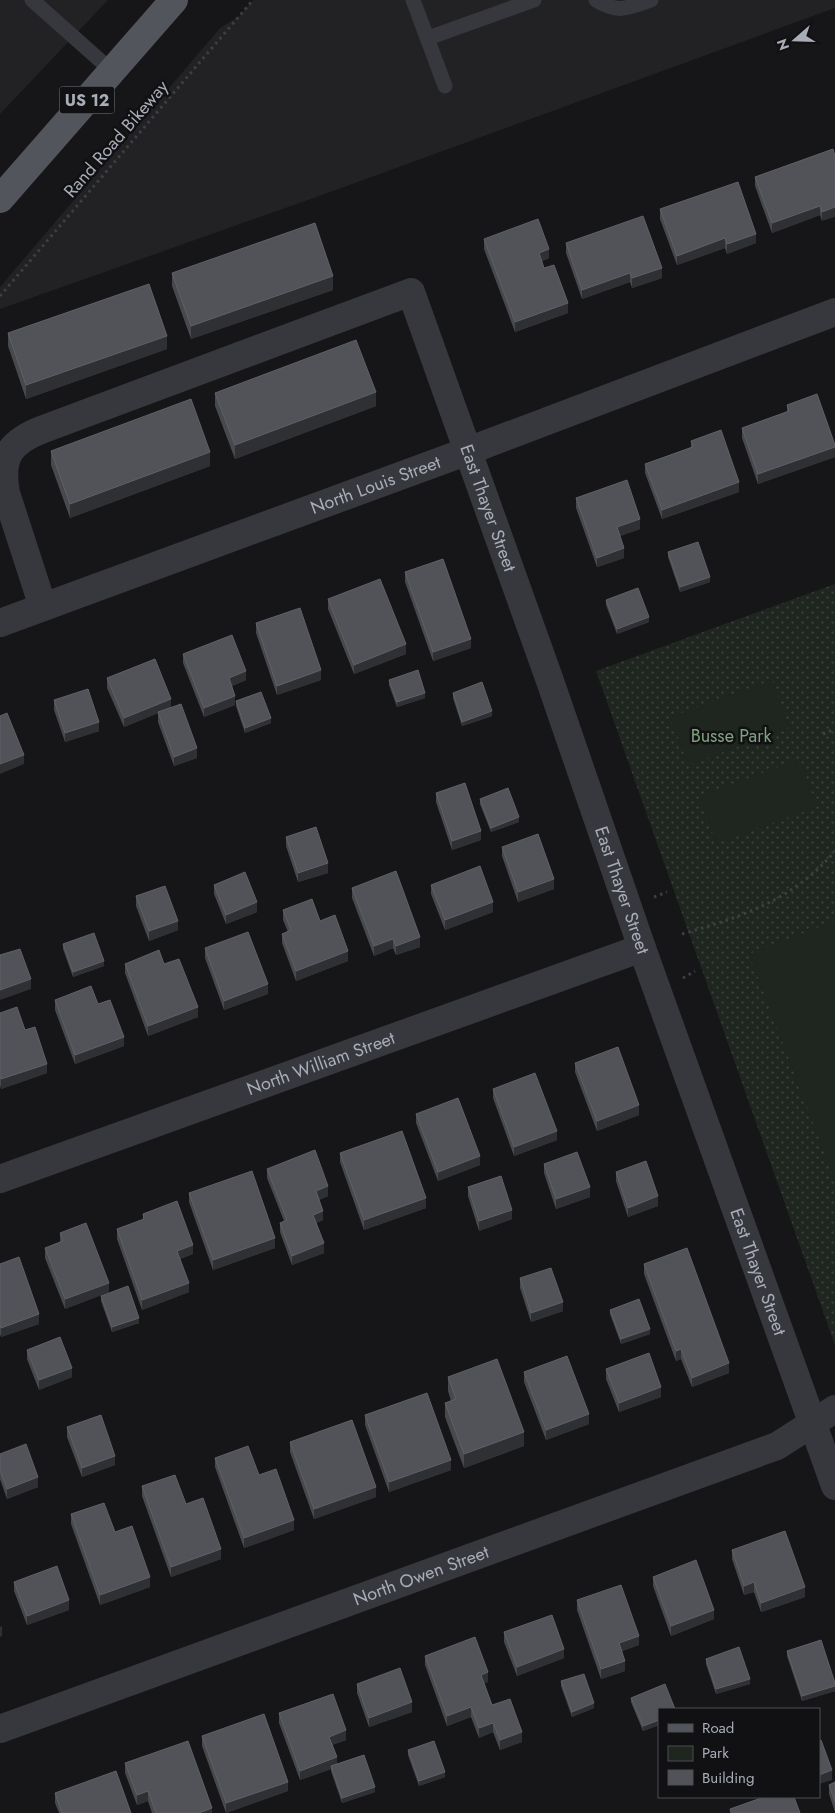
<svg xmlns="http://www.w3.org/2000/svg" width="835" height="1813" viewBox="0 0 835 1813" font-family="Jost,sans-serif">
<defs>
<pattern id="green-dots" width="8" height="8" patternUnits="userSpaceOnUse" patternTransform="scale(1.25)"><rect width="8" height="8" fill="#1e261f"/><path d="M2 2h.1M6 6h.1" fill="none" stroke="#3c433d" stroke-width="1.8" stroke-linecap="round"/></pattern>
</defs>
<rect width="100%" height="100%" fill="#161618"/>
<path fill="#222225" d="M0 0H108L0 114Z
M253 0H835V8L322 195 0 309V287L220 28 239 16Z"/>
<path fill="url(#green-dots)" d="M835 584V1345L596 671Z"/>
<path fill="#1e261f" d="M772 680 789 728 688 765 670 717Z
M800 759 817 807 716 843 699 796Z
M835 921V1181L749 954Z"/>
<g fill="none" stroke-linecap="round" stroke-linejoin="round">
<path stroke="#3d3f44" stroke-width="3" stroke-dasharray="2.5 4" stroke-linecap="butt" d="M0 296 253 0
M823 734 835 729
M654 897 667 892
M682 934C741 917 794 900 835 851
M683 978 695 971"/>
<path stroke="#37383d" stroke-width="15" d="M32 0 112 71
M413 0 445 86
M596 0C618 14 628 8 651 0
M428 38 534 0"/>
<g stroke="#37383d" stroke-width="28">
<path id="s1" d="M43 607 6 493C0 459 8 443 41 430L411 292 549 678 642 948 835 1486"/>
<path id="s2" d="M0 623 468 451 835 312"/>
<path id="s3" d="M0 1179 642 948"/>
<path id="s4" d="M0 1729 777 1446 835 1409"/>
</g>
<path stroke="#53555c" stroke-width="28" d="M0 199 174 0"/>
</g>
<path fill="#47494d" d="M833 149 822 221 820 215 772 233 755 186V177Z
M660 209 756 243 727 254 725 248 677 265 660 219Z
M484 239 549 258 542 261 544 268 568 313 515 332 484 249Z
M566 243 662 278 632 288 630 282 582 299 566 253Z
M172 273 333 290 191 339 172 286Z
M8 333 167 349 26 399 8 346Z
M215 393 376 406 235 459 215 406Z
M787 405 835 445V457L758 484 742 438V428L787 412Z
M691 441 739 492 662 519 645 473V464L691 447Z
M51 451 210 466 70 518 51 465Z
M576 498 640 529 620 536 624 558 597 567 576 508Z
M668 552 710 582 680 592 668 557Z
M405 572 471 648 433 661 405 582Z
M328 599 406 654 354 674 328 609Z
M606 600 649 622 617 634 606 605Z
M256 623 321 680 277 695 256 633Z
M183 654 246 680 232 686 235 705 204 717 183 663Z
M107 678 171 707 197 758 174 766 158 722V713L124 727 107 688Z
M389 680 425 698 397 707 389 685Z
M453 693 492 716 462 726 453 698Z
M54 700 99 731 65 742 54 710Z
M236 701 271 723 245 733 236 706Z
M436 793 481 840 452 850 436 802Z
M480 799 519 822 491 832 480 804Z
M286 837 328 873 298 882 286 846Z
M502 847 554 889 518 902 502 856Z
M214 885 257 912 226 924 214 894Z
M431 885 493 912 445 930 431 894Z
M352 888 420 947 396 955 393 948 374 956 352 898Z
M136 896 178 930 149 941 136 906Z
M283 910 348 961 296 981 282 943V934L288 932 283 920Z
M63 944 104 966 73 977 63 949Z
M205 948 268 994 224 1010 205 958Z
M125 964 198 1017 148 1036 125 973Z
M55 1000 98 1004 124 1046 75 1064 55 1010Z
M0 1013 47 1073 1 1089 0 1085Z
M575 1063 639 1115 597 1131 575 1072Z
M493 1089 557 1140 514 1156 493 1098Z
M416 1114 480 1165 438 1181 416 1123Z
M340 1153 426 1208 364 1230 340 1162Z
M544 1164 590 1197 556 1209 544 1173Z
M267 1169 328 1196 319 1200 323 1220 316 1223 324 1253 292 1265 280 1232V1223L284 1221 267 1178Z
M616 1172 658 1206 628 1217 616 1181Z
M468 1187 512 1219 479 1231 468 1196Z
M189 1193 275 1248 213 1270 189 1202Z
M143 1214 193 1254 180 1259 189 1292 142 1310 117 1239V1229L143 1220Z
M60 1233 109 1292 65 1309 45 1258V1248L60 1242Z
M0 1264 39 1324 1 1337 0 1334Z
M644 1264 729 1373 692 1387 681 1359 676 1361 644 1274Z
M520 1278 563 1311 531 1322 520 1288Z
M101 1296 139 1323 112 1332 101 1301Z
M610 1310 650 1334 621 1344 610 1314Z
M27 1350 72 1377 39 1390 27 1359Z
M606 1369 661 1397 619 1412 606 1379Z
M524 1372 589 1424 546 1440 524 1382Z
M448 1377 524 1446 464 1468 445 1417V1403L451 1401 448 1391Z
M365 1415 451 1470 389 1492 365 1425Z
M67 1427 115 1465 82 1477 67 1437Z
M290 1442 376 1497 314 1519 290 1452Z
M0 1454 38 1487 7 1499 0 1479Z
M215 1458 259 1475 294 1530 244 1548 215 1467Z
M142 1486 186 1504 221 1559 171 1577 142 1496Z
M71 1514 115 1532 150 1587 100 1605 71 1524Z
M732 1550 805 1597 761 1612 754 1592 744 1595 732 1559Z
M653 1577 714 1619 671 1636 653 1586Z
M14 1582 69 1610 27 1625 14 1591Z
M577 1600 639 1645 622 1651 625 1671 601 1679 577 1610Z
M504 1632 564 1658 517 1676 504 1642Z
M787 1651 835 1683V1691L802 1701 787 1656Z
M425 1656 488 1682 484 1683 492 1705 522 1742 500 1750 493 1732 479 1738 471 1717 447 1726 425 1665Z
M706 1659 750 1684 716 1694 706 1664Z
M561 1681 594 1708 572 1717 561 1686Z
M357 1684 412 1712 369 1727 357 1693Z
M631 1698 659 1709V1725L643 1731 631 1702Z
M279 1713 346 1740 332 1745 337 1765 375 1792 342 1803 331 1771V1769L300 1780 279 1723Z
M202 1736 288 1791 226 1813 202 1746Z
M408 1750 445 1777 419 1786 408 1755Z
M125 1763 212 1813H152L148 1801 137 1805 125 1773Z
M835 1782V1812L829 1794V1785Z
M55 1793 131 1813H59L55 1803Z"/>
<path fill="#2f3033" d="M820 206V215L772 233V223Z
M835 207V217L822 221V212Z
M756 234V243L727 254V244Z
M725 238V248L677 265V256Z
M549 249V258L539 262V253Z
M662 268V278L632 288V278Z
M630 273V282L582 299V290Z
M333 276V290L191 339V326Z
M568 303V313L515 332V322Z
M167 336V349L26 399V385Z
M376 392V406L235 459V445Z
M835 447V457L758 484V474Z
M210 452V466L70 518V504Z
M739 482V492L662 519V510Z
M640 519V529L617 537V527Z
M624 548V558L597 567V558Z
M710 577V582L680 592V587Z
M649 617V622L617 634V629Z
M471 639V648L433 661V652Z
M406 644V654L354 674V665Z
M321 670V680L277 695V686Z
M246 671V680L229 687V678Z
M425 693V698L397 707V702Z
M235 696V705L204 717V708Z
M171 699V708L124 727V718Z
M492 711V716L462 726V722Z
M271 718V723L245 733V728Z
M99 722V731L65 742V733Z
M197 748V758L174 766V757Z
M24 755V764L0 774V764Z
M519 817V822L491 832V828Z
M481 831V840L452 850V841Z
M328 863V873L298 882V873Z
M554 879V889L518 902V892Z
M257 902V912L226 924V915Z
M493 902V912L445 930V920Z
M178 921V930L149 941V931Z
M420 937V947L396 955V946Z
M393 939V948L374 956V946Z
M348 951V961L296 981V971Z
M104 961V966L73 977V972Z
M31 979V989L0 1000V990Z
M268 984V994L224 1010V1001Z
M198 1007V1017L148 1036V1026Z
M124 1037V1046L75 1064V1055Z
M47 1064V1073L1 1089V1079Z
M639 1105V1115L597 1131V1121Z
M557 1131V1140L514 1156V1147Z
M480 1156V1165L438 1181V1172Z
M328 1186V1196L316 1201V1191Z
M590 1187V1197L556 1209V1199Z
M658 1196V1206L628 1217V1208Z
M426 1198V1208L364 1230V1220Z
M512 1210V1219L479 1231V1221Z
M323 1211V1220L313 1224V1215Z
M275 1238V1248L213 1270V1260Z
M324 1243V1253L292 1265V1256Z
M193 1245V1254L177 1260V1251Z
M109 1283V1292L65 1309V1299Z
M189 1283V1292L142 1310V1300Z
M563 1302V1311L531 1322V1313Z
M39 1314V1324L1 1337V1328Z
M139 1318V1323L112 1332V1327Z
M650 1329V1334L621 1344V1339Z
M681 1349V1359L676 1361V1351Z
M729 1363V1373L692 1387V1378Z
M72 1368V1377L39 1390V1380Z
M661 1387V1397L619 1412V1403Z
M589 1414V1424L546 1440V1430Z
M524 1432V1446L464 1468V1454Z
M115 1456V1465L82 1477V1468Z
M451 1460V1470L389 1492V1482Z
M38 1477V1487L7 1499V1489Z
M376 1487V1497L314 1519V1509Z
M294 1520V1530L244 1548V1538Z
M221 1549V1559L171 1577V1567Z
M150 1577V1587L100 1605V1595Z
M754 1582V1592L744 1595V1586Z
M805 1587V1597L761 1612V1603Z
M69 1600V1610L27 1625V1616Z
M714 1610V1619L671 1636V1626Z
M2 1626V1636L0 1637V1627Z
M639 1636V1645L619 1652V1643Z
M564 1649V1658L517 1676V1667Z
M625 1661V1671L601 1679V1669Z
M488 1672V1682L481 1685V1675Z
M750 1679V1684L716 1694V1689Z
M835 1686V1691L802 1701V1696Z
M412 1702V1712L369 1727V1718Z
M594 1703V1708L572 1717V1712Z
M471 1707V1717L447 1726V1716Z
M659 1720V1725L643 1731V1726Z
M493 1723V1732L479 1738V1728Z
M346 1730V1740L329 1746V1737Z
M522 1732V1742L500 1750V1740Z
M337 1757V1767L331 1766V1769L300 1780V1771Z
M832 1770V1780L819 1784V1775Z
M445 1772V1777L419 1786V1781Z
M288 1782V1791L226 1813V1803Z
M375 1787V1792L342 1803V1798Z
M148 1791V1801L137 1805V1795Z
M212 1808V1813H199Z"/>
<path fill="#525359" stroke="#5f6168" d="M833 149 835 156V207L822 212 820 206 772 223 755 177Z
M738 182 756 234 727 244 725 238 677 256 660 209Z
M643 216 662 268 632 278 630 273 582 290 566 243Z
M538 219 549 249 539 253 544 268 554 265 568 303 515 322 484 239Z
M315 223 333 276 191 326 172 273Z
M149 284 167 336 26 385 8 333Z
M356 340 376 392 235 445 215 393Z
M817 394 835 445V447L758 474 742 428 789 411 787 405Z
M191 399 210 452 70 504 51 451Z
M721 430 739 482 662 510 645 464 693 447 691 441Z
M627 480 640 519 617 527 624 548 597 558 576 498Z
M698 542 710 577 680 587 668 552Z
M443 559 471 639 433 652 405 572Z
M380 579 406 644 354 665 328 599Z
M638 588 649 617 617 629 606 600Z
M300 608 321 670 277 686 256 623Z
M232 635 246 671 229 678 235 696 204 708 183 654Z
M155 659 171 699 124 718 107 678Z
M418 670 425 693 397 702 389 680Z
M482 682 492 711 462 722 453 693Z
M88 689 99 722 65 733 54 700Z
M261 692 271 718 245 728 236 701Z
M181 704 197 748 174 757 158 712Z
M7 713 24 755 0 764V716Z
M465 783 481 831 452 841 436 793Z
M508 788 519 817 491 828 480 799Z
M316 827 328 863 298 873 286 837Z
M538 834 554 879 518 892 502 847Z
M480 866 493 902 445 920 431 885Z
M396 871 420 937 396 946 393 939 374 946 352 888Z
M245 872 257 902 226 915 214 885Z
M165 886 178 921 149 931 136 896Z
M312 899 320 921 335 915 348 951 296 971 282 934 291 930 283 910Z
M248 932 268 984 224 1001 205 948Z
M94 933 104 961 73 972 63 944Z
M20 949 31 979 0 990V955Z
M159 950 164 964 179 959 198 1007 148 1026 125 964Z
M91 986 98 1004 110 1000 124 1037 75 1055 55 1000Z
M17 1007 25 1030 35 1027 47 1064 1 1079 0 1075V1013Z
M618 1047 639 1105 597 1121 575 1063Z
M535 1073 557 1131 514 1147 493 1089Z
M458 1098 480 1156 438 1172 416 1114Z
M402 1131 426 1198 364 1220 340 1153Z
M315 1150 328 1186 316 1191 323 1211 313 1215 324 1243 292 1256 280 1223 287 1220 267 1169Z
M577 1152 590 1187 556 1199 544 1164Z
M646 1161 658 1196 628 1208 616 1172Z
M252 1171 275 1238 213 1260 189 1193Z
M501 1176 512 1210 479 1221 468 1187Z
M177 1201 193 1245 177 1251 189 1283 142 1300 117 1229 144 1219 143 1214Z
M86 1223 109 1283 65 1299 45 1248 63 1241 60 1233Z
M687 1248 729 1363 692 1378 681 1349 676 1351 644 1264Z
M19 1257 39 1314 1 1328 0 1324V1264Z
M551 1268 563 1302 531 1313 520 1278Z
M128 1286 139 1318 112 1327 101 1296Z
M639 1299 650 1329 621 1339 610 1310Z
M60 1337 72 1368 39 1380 27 1350Z
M649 1353 661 1387 619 1403 606 1369Z
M567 1356 589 1414 546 1430 524 1372Z
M497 1359 524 1432 464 1454 445 1403 456 1399 448 1377Z
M427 1393 451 1460 389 1482 365 1415Z
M101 1415 115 1456 82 1468 67 1427Z
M352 1420 376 1487 314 1509 290 1442Z
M26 1444 38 1477 7 1489 0 1470V1454Z
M248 1446 259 1475 276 1469 294 1520 244 1538 215 1458Z
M175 1475 186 1504 203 1498 221 1549 171 1567 142 1486Z
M104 1503 115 1532 132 1526 150 1577 100 1595 71 1514Z
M785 1531 805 1587 761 1603 754 1582 744 1586 732 1550Z
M696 1560 714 1610 671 1626 653 1577Z
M57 1566 69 1600 27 1616 14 1582Z
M621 1585 639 1636 619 1643 625 1661 601 1669 577 1600Z
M552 1615 564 1649 517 1667 504 1632Z
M475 1637 488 1672 481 1675 492 1705 510 1699 522 1732 500 1740 493 1723 479 1728 471 1707 447 1716 425 1656Z
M821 1640 835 1683V1686L802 1696 787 1651Z
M739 1647 750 1679 716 1689 706 1659Z
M400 1668 412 1702 369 1718 357 1684Z
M584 1674 594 1703 572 1712 561 1681Z
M665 1684 675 1709H659V1720L643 1726 631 1698Z
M333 1694 346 1730 329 1737 337 1757 300 1771 279 1713Z
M264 1714 288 1782 226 1803 202 1736Z
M821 1740 832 1770 819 1775V1741Z
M188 1741 212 1808 199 1813H156L148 1791 137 1795 125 1763Z
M434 1741 445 1772 419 1781 408 1750Z
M364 1755 375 1787 342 1798 331 1766Z
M116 1771 131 1813H62L55 1793Z
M835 1782V1802L829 1785Z
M764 1797H794L800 1813H731L730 1809Z"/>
<g text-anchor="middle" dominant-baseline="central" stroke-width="5" stroke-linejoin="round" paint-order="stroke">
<rect fill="#111113" stroke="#7b7e86" stroke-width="1" x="59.5" y="86.5" width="55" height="27" rx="4"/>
<g font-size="16" font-weight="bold" fill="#a8adb8">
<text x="87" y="100">US 12</text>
</g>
<g font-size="18" fill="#a8adb8" stroke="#111113">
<text transform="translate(116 139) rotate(-49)">Rand Road Bikeway</text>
<text stroke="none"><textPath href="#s2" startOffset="400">North Louis Street</textPath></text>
<text stroke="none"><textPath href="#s1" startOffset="825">East Thayer Street</textPath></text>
<text stroke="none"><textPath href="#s1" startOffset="1230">East Thayer Street</textPath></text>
<text stroke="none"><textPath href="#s3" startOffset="341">North William Street</textPath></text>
<text stroke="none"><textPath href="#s1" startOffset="1635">East Thayer Street</textPath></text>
<text stroke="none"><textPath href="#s4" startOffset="448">North Owen Street</textPath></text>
</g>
<g font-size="18" fill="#7fa381" stroke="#111113">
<text x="731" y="736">Busse Park</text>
</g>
</g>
<rect x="658" y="1708" width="162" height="90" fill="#111113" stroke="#4d4f55"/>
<rect x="668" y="1724" width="25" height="8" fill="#53555c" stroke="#4d4f55"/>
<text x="702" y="1733" font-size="15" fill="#a8adb8">Road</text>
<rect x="668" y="1746" width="25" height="15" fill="#1e261f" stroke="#4d4f55"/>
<text x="702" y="1758" font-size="15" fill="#a8adb8">Park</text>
<rect x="668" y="1770" width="25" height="15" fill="#525359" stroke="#4d4f55"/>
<text x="702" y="1783" font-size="15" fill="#a8adb8">Building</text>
<g transform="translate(795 40) rotate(250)" stroke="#111113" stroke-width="4" paint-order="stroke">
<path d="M0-4L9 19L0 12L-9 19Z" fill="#a8adb8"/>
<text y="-8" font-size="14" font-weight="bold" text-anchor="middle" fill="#a8adb8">N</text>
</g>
</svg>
